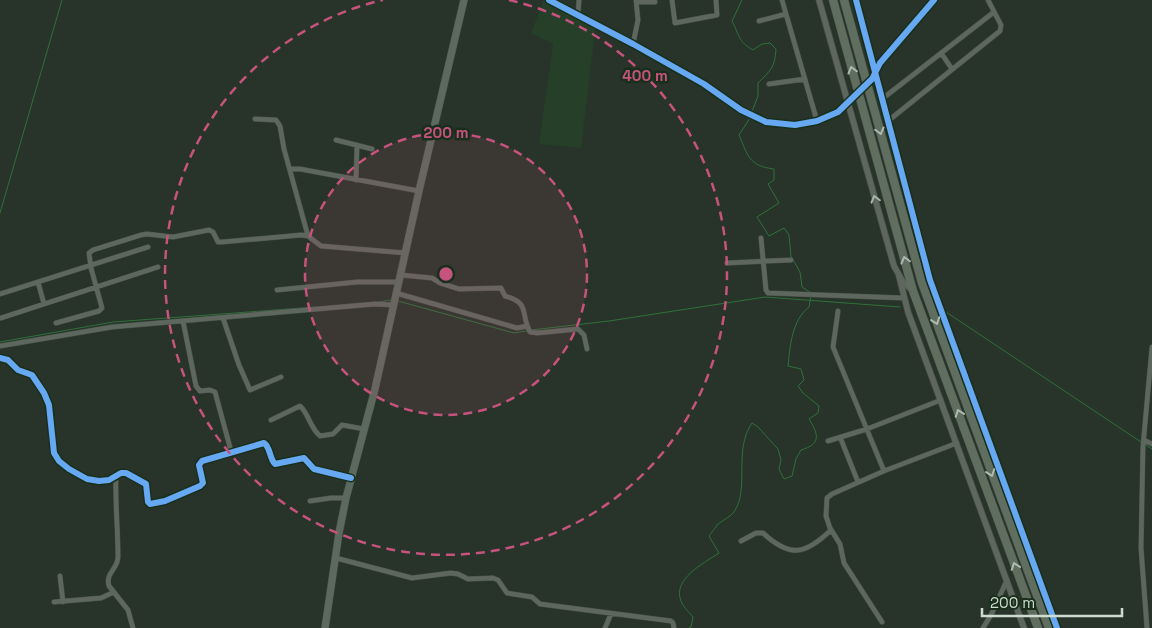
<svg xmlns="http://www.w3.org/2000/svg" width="1152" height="628" viewBox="0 0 1152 628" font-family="'Space Grotesk',sans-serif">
<rect width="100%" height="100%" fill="#283429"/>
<path fill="#253f28" d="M544 0H549L596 24 581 148 539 144 553 44 531 33Z"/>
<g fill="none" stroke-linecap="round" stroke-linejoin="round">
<path stroke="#2e713a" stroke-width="1" d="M742 0 732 21C739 34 738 42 753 50L762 44 770 43 776 49C775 67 771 70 758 83V96L751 114
M750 118 739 135C748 156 749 166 774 169V180L768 184 779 203 757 217 769 236 784 228 789 235 791 256 800 272 802 287 811 293
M0 213 62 0
M398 301 514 333 526 331
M378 302 391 300
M946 312 1141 442
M531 330 609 321 765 297 900 307
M0 342 113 322 316 307
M1144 444 1152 449
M689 628 691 627 693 617C689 612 683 607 681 601 672 579 704 563 719 553L709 536C712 532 715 528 718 524 723 520 730 517 734 512 750 489 733 450 752 423L758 427 778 449 781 460 779 469 784 479 792 476 796 459 801 450C821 444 819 435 809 419L818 413 819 406 803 393 798 386 804 380 801 369 788 366C790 346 792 320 809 307L811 296"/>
<defs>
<path id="minor" d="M672 0 675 23 717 15 716 0
M782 0 786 14
M637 2H655
M578 15 579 0
M759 21 786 14 817 121
M633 44 638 20 636 0
M941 53 952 69
M769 84 805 79
M882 99 994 12
M255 119 276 120 280 126 284 149 308 236
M888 121 1000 31 1001 25 988 0
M336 140 372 149
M291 169H300L419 191
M356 180 357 145
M761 238 766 290 768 293 904 298
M727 263 791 260
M401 275 432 278 440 283 459 289 501 288 505 296C531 303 520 314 530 332L537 333 578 329 584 335 587 349
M38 282 44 304
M277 290 357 282H399
M396 293 517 328 527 326
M0 294 148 247
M838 311 833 347 884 471
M1 318 158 267
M223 318 239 365 250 390 281 377
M183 321 196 386 200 391 210 390 215 392 231 451
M56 323 99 311 102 308 91 268 89 253 93 250 141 235 147 234 173 237 209 230 213 232 218 242H222L301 235 308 236 321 246 406 253
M0 346 112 327 375 304 394 305
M0 358 8 360 18 370 32 375 44 393 49 405 54 453 59 461 69 469 87 479 99 481 109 480 121 473H126L146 484 148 502 150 504 165 501 200 486 203 483 199 465 202 461 264 443C271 448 269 458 275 464L304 458 314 469 351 478
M271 420 300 406C309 414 310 428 320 436L333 434 342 425 364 429
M840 437 858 482
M1144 440 1152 444
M828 441 867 429 941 400
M116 475C115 503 118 530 118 557 118 569 105 573 109 586L128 610 133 628
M310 501 331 498H346
M741 541 756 533H763C790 558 805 555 831 530
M336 558 412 578 451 573 458 574 468 579 493 578 498 580 507 593 532 597 540 604 671 621 673 623 674 628
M60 576 63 602
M54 602 101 598 114 592
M882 622 844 563 840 544 830 528 826 516 827 498 832 494 884 471 957 443
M605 628 611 614
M983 628 991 615 1007 580
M1147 628 1141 548 1143 446 1152 347"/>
<path id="tertiary" d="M549 0C601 27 654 53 704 84 725 97 744 117 769 122 792 127 815 124 836 113 842 110 848 103 853 98
M819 0 894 266 903 282 913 291
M856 0 930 280 1057 628
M872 79 880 63 934 0
M899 276 908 312 1024 628"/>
<path id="primary" d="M325 628 339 533 346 498 375 389 419 191 464 0"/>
<path id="trunk" d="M833 0 913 291 1038 628
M844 0 922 283 1049 628"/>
</defs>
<use href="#minor" stroke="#465148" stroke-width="5.5"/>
<use href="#tertiary" stroke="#465148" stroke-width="7"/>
<use href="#primary" stroke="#465148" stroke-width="8"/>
<use href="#trunk" stroke="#465148" stroke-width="9"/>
<use href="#minor" stroke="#5e675e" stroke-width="4.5"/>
<use href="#tertiary" stroke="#5e675e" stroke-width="5.5"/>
<use href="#primary" stroke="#5c695d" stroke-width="7"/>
<use href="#trunk" stroke="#606e60" stroke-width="8"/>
<defs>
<path id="cycleway" d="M549 0 633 44 704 84 741 110 766 122 795 125 817 121 838 112 872 79 880 63 934 0
M856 0 930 280 1057 628
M0 358 8 360 18 370 32 375 44 393 49 405 54 453 59 461 69 469 87 479 99 481 109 480 121 473H126L146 484 148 502 150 504 165 501 200 486 203 483 199 465 202 461 264 443C271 448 269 458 275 464L304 458 314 469 351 478"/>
</defs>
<use href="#cycleway" stroke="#192f1c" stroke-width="9"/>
<use href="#cycleway" stroke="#66a8f1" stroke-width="6"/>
</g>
<defs><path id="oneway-chevron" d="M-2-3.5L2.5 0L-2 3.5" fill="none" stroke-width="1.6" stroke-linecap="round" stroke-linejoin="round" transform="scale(1.25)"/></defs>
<g stroke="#adbbae">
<use href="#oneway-chevron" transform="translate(852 70) rotate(-105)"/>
<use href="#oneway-chevron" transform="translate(880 131) rotate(75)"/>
<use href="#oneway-chevron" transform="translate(905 260) rotate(-105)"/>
<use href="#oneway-chevron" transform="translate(936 321) rotate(70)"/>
<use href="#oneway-chevron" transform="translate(959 413) rotate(-110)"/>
<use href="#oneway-chevron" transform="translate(991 473) rotate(70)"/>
<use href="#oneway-chevron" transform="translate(1015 566) rotate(-110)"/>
</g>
<use stroke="#a7b3a7" href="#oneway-chevron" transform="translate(875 199) rotate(-106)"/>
<circle cx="446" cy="274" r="141" fill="#c6537e" fill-opacity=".12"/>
<g fill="none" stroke="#c6537e" stroke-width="2.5" stroke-dasharray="9 6">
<circle cx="446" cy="274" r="141"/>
<path d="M509 0A281 281 0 1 1 383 0"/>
</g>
<circle cx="446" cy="274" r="8" fill="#c6537e" stroke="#192f1c" stroke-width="2.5"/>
<g font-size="15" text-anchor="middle" font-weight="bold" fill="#c6537e" stroke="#192f1c" stroke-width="5" stroke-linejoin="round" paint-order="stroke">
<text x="645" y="81">400 m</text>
<text x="446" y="138">200 m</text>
</g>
<path d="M982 608v8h140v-8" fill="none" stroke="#cedccf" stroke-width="2.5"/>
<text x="990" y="608" font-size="15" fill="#cedccf" stroke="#192f1c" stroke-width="4" paint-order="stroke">200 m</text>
</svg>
